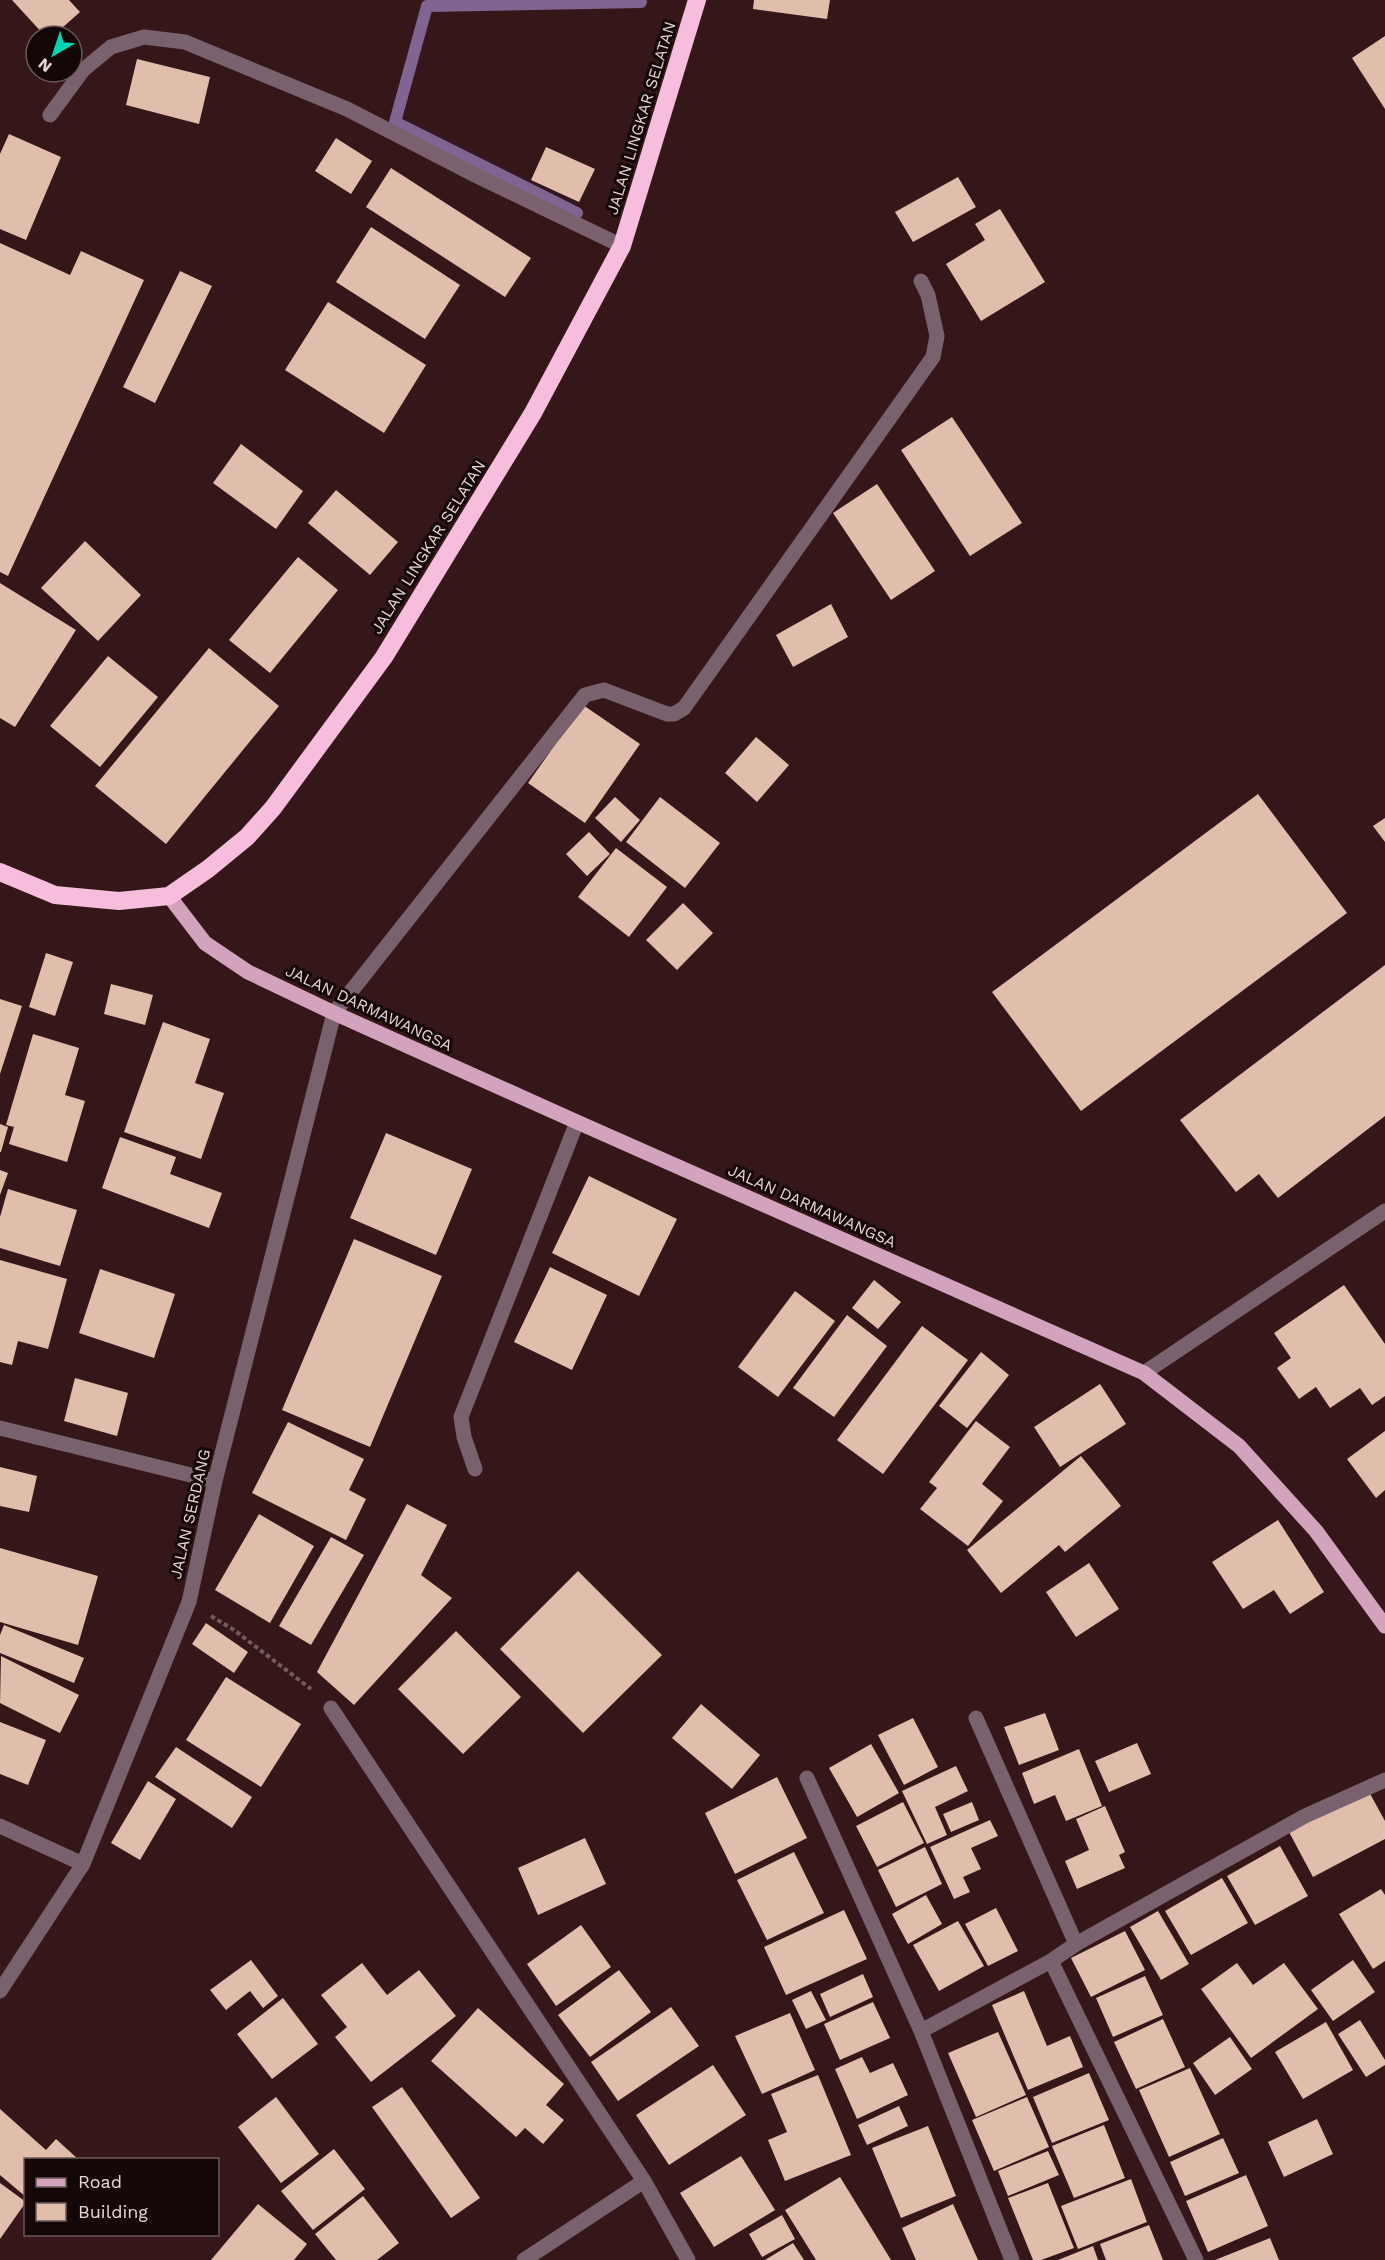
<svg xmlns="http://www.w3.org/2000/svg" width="1385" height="2260" viewBox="0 0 1385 2260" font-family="'Work Sans',sans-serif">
<rect width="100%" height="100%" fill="#351719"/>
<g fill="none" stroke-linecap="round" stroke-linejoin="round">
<path stroke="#816491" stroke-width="12" d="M577 213 395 122 427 6 641 2"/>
</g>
<path fill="#e1bdab" d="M12 0H69L80 12 53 36H45Z
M754 0H830L827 19 753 9Z
M1385 36V109L1352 58Z
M137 59 210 77 199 124 126 105Z
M9 134 61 157 26 240 0 229V154Z
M336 138 372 161 351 194 315 171Z
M546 147 595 169 579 202 531 180Z
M391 168 531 258 505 297 366 207Z
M958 177 976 207 913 242 895 212Z
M1000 209 1045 282 981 321 946 264 985 240 975 224Z
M371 227 460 285 425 339 336 282Z
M0 243 70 275 81 251 144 280 8 576 0 572Z
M180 271 212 286 155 403 123 387Z
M328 302 426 365 384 433 285 370Z
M952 417 1022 523 970 556 901 450Z
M241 444 303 491 276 529 213 483Z
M877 484 935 571 891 600 833 513Z
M336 490 398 542 370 575 308 523Z
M85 541 141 595 98 641 41 588Z
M298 557 338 590 270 673 229 640Z
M0 583 76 630 15 727 0 718Z
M831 604 848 637 793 667 776 635Z
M209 648 279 706 166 844 95 786Z
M108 656 158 697 100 767 50 726Z
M583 705 640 744 585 823 528 783Z
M756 737 789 765 757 802 725 773Z
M1258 794 1347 913 1081 1111 992 992Z
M615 797 640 820 621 842 595 818Z
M660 797 720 843 685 888 626 842Z
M1385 818V842L1373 826Z
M589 832 610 854 587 876 566 854Z
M616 848 667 887 629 937 578 897Z
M683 903 713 933 677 970 646 940Z
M46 953 73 962 55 1016 29 1007Z
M1385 965V1116L1278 1198 1259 1174 1236 1192 1180 1120Z
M111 984 153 995 145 1025 104 1014Z
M0 999 22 1006 0 1074Z
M163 1022 210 1039 195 1083 224 1093 201 1159 124 1132Z
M33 1034 79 1048 65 1095 85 1101 67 1162 9 1144 14 1127 6 1125Z
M0 1124 8 1127 1 1152H0Z
M386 1133 472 1169 436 1255 350 1218Z
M120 1137 176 1157 170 1174 222 1193 209 1228 102 1188Z
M0 1170 8 1173 0 1195Z
M589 1176 677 1219 639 1296 552 1253Z
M8 1189 77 1210 60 1266 0 1248V1217Z
M354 1239 442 1276 370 1447 282 1410Z
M0 1260 67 1279 48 1349 18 1341 12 1365 0 1362Z
M550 1267 607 1295 572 1370 514 1342Z
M100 1269 175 1294 154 1358 79 1333Z
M874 1280 901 1302 878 1329 852 1308Z
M1344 1285 1385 1344V1396L1372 1405 1360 1388 1330 1408 1316 1387 1299 1399 1277 1368 1291 1358 1274 1333Z
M795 1291 835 1321 778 1397 738 1367Z
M847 1315 887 1346 834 1417 793 1388Z
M922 1326 968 1360 883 1474 837 1440Z
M981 1352 1009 1375 967 1428 939 1406Z
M75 1378 128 1393 117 1436 64 1421Z
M1100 1384 1126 1424 1060 1467 1034 1427Z
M976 1421 1010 1447 982 1484 1003 1501 968 1546 920 1509 937 1488 929 1482Z
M288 1422 364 1459 349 1490 366 1499 346 1540 252 1493Z
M1385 1431V1490L1376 1498 1347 1459Z
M1081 1456 1121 1506 1065 1552 1059 1545 1001 1593 967 1550Z
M0 1467 37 1476 29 1512 0 1506Z
M407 1504 447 1525 421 1575 452 1598 354 1705 317 1672Z
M259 1514 314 1546 270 1623 215 1590Z
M1278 1520 1324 1592 1290 1614 1274 1590 1243 1609 1212 1562Z
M331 1537 364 1555 311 1645 279 1626Z
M0 1548 98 1576 78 1645 0 1622Z
M1089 1563 1119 1609 1076 1637 1046 1592Z
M578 1571 662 1655 583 1733 500 1649Z
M206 1623 248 1652 234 1673 192 1644Z
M4 1625 84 1658 74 1683 0 1653V1635Z
M456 1631 521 1697 463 1754 398 1689Z
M1 1656 79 1695 60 1733 0 1703Z
M226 1677 301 1724 261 1787 186 1740Z
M701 1704 760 1755 732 1789 672 1738Z
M1045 1713 1059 1750 1019 1765 1004 1727Z
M913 1718 938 1767 904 1785 878 1735Z
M0 1722 46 1740 28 1785 0 1774Z
M1137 1743 1151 1774 1109 1792 1095 1761Z
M871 1744 899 1793 857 1817 829 1768Z
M176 1747 252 1797 232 1828 155 1777Z
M1079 1749 1102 1806 1066 1821 1055 1795 1034 1804 1022 1773Z
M956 1766 968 1791 935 1807 947 1835 927 1844 902 1791Z
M777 1777 807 1838 735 1874 705 1813Z
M148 1781 176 1799 140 1860 111 1843Z
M1368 1790 1385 1821V1839L1313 1877 1289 1832Z
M903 1802 924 1843 877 1867 856 1826Z
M972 1802 979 1820 951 1832 943 1814Z
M1105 1806 1125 1852 1119 1855 1125 1868 1077 1889 1065 1861 1089 1850 1076 1819Z
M990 1820 998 1836 971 1848 981 1869 963 1877 970 1892 954 1899 930 1847Z
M585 1838 606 1884 538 1915 518 1868Z
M1280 1846 1308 1896 1255 1925 1227 1876Z
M925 1847 942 1884 896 1907 878 1870Z
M794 1852 824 1913 767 1940 737 1880Z
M1222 1878 1248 1923 1191 1955 1165 1911Z
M1381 1889 1385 1895V1961L1373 1969 1339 1914Z
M926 1895 942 1924 908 1944 892 1914Z
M996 1908 1018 1951 988 1966 965 1924Z
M844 1910 867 1959 786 1995 764 1947Z
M1158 1911 1189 1964 1161 1980 1130 1927Z
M958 1921 984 1966 939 1991 913 1945Z
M581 1925 611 1967 556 2006 527 1964Z
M1125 1931 1145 1970 1091 1997 1071 1958Z
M251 1960 278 1996 263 2008 250 1991 226 2010 210 1990Z
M1353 1960 1375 1992 1333 2021 1311 1990Z
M362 1963 387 1995 419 1970 456 2016 371 2082 335 2037 347 2027 321 1995Z
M1237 1963 1253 1985 1284 1963 1318 2009 1251 2058 1201 1989Z
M619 1970 651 2012 590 2057 558 2015Z
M863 1974 873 1997 830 2017 820 1994Z
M1145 1976 1163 2015 1113 2037 1096 1998Z
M811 1991 826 2020 806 2029 792 2000Z
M1024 1991 1047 2046 1070 2036 1083 2067 1028 2090 992 2005Z
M283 1998 318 2044 272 2079 237 2034Z
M873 2002 890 2038 840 2060 824 2024Z
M671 2007 699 2046 618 2101 591 2062Z
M478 2008 564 2084 546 2105 564 2120 543 2144 525 2128 516 2137 431 2061Z
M790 2013 815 2070 762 2094 735 2036Z
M1163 2019 1185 2067 1136 2089 1114 2042Z
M1360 2020 1385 2060V2065L1366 2077 1338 2034Z
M1326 2022 1353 2070 1303 2099 1275 2052Z
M998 2032 1026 2095 976 2117 948 2053Z
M1230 2037 1252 2069 1215 2095 1193 2063Z
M862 2057 870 2073 893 2063 908 2095 857 2119 835 2069Z
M713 2065 746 2115 669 2165 636 2115Z
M1190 2068 1220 2134 1169 2157 1139 2090Z
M1089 2073 1109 2120 1052 2143 1033 2097Z
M818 2075 851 2155 785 2181 768 2140 787 2132 771 2094Z
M402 2087 480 2198 451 2218 372 2107Z
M276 2097 319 2154 281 2183 238 2127Z
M1027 2097 1049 2147 994 2171 972 2120Z
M899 2106 908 2126 867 2145 858 2125Z
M0 2109 46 2150 56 2139 79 2160H26V2197L0 2175Z
M1317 2119 1333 2154 1284 2177 1268 2142Z
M1104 2125 1125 2178 1074 2198 1052 2146Z
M928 2126 956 2196 901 2218 872 2148Z
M1223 2138 1239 2173 1185 2196 1170 2162Z
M334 2149 365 2189 313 2230 281 2191Z
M1048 2151 1059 2175 1008 2196 998 2171Z
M741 2156 775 2210 714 2247 680 2193Z
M1246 2175 1268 2226 1208 2252 1186 2201Z
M840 2177 891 2260H816L785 2210Z
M1131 2179 1147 2222 1078 2249 1061 2206Z
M0 2183 26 2202 0 2239Z
M1048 2183 1074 2248 1041 2260H1033L1008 2198Z
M363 2196 399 2243 377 2260H336L315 2234Z
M258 2204 307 2244 294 2260H211Z
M953 2204 978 2260H916L902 2228Z
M782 2215 795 2239 762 2257 749 2234Z
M1149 2225 1163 2260H1106L1100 2244Z
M1270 2238 1279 2260H1215Z
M793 2243 804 2260H765Z
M1093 2246 1098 2260H1058Z"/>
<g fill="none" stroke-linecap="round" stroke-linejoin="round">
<path stroke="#755a5c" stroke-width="4" stroke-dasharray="4.5 3" stroke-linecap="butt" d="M211 1616 234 1630 311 1689"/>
<path stroke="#79626e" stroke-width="15" d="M50 115 83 70 111 47 144 37 185 42 347 109 477 176 622 246
M1144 1373 1385 1211
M0 1428 215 1481
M475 1469 464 1437 461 1417 577 1122
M331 1708 644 2181 688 2260
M976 1718 1076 1944
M807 1778 921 2031 1012 2260
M0 1826 83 1864
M1051 1961 1196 2260
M0 1991 83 1864 189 1602 215 1481 334 1013 585 695 604 690 667 714H674L684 708 933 357 937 336 928 295 921 281
M921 2031 1051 1961 1076 1944 1305 1816 1385 1780
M524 2260 644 2181"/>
<path stroke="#d3a3bd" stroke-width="15" d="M169 896 205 943 248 972 334 1013 577 1122 1144 1373 1239 1446 1316 1531 1385 1626"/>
<path stroke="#f7bddc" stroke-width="18" d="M0 872 55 895 119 901 169 896 208 869 247 837 273 808 384 657 533 413 622 246 697 0"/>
</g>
<g text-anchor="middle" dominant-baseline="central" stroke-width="6" stroke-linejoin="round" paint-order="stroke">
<g font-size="16" fill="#ead5d5" stroke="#140707">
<text transform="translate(641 118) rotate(-73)">JALAN LINGKAR SELATAN</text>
<text transform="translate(428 547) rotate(-58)">JALAN LINGKAR SELATAN</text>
<text transform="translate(369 1008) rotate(25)">JALAN DARMAWANGSA</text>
<text transform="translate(812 1206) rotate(24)">JALAN DARMAWANGSA</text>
<text transform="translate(190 1514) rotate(-77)">JALAN SERDANG</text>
</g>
</g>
<rect x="24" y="2158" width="195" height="78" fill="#140707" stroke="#6a5959" stroke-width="1.5"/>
<rect x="36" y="2178" width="30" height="9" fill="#d3a3bd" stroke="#6a5959" stroke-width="1.5"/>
<text x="78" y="2188" font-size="18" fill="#ead5d5">Road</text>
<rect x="36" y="2203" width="30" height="18" fill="#e1bdab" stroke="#6a5959" stroke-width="1.5"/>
<text x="78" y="2218" font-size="18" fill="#ead5d5">Building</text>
<g transform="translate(54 54) rotate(219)"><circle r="28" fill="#140707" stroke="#6a5959" stroke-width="1.5"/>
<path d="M0-4.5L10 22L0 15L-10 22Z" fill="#01d5b6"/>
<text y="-9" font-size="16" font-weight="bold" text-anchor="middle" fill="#ead5d5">N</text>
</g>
</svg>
